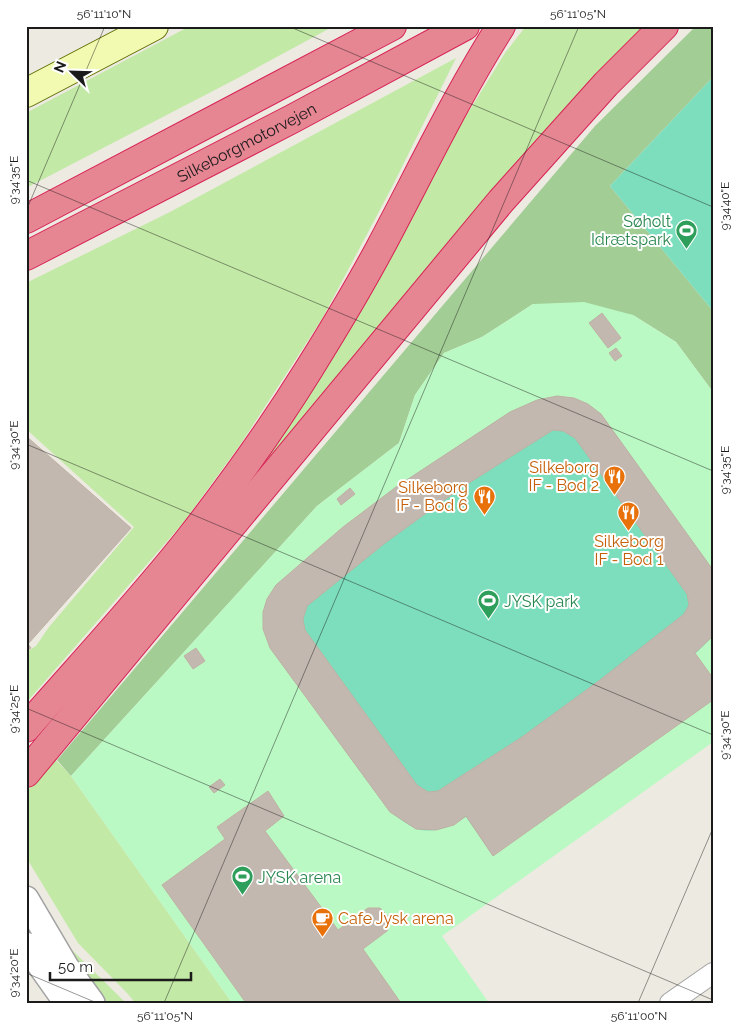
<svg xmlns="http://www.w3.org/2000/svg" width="739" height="1029" viewBox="0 0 739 1029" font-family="Raleway,sans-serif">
<rect width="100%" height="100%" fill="#edeae1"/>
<path fill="#c2e9a5" d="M190 26H334L236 79 26 188V113Z
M526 26H655L202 553 453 137 505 53Z
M456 58 392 187 322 319 240 445 183 523 26 703V652L36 646 49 627 134 527 26 429V283L170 212Z
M51 755 71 776 232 1003H135L128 994 78 943 26 857V794Z
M72 950 126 1003H108L89 978Z"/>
<path fill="#a2cd95" d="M696 26H713V77L610 186 713 311V392L676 342 633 315 533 304 482 337 444 353 415 395 399 443 317 506 71 776 57 760 595 126Z"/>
<path fill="#bbf9c4" d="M584 302 633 315 676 342 713 392V742L442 936 489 1003H232L71 776 317 506 399 443 415 395 444 353 482 337 533 304Z"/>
<path fill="#7ddebe" d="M713 77V311L610 186Z
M557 396C575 398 587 403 601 414L713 570V636L493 856 466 817C452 826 435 834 417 829 408 826 398 817 390 812L270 648C260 620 259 610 276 585L396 487 510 412 537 400Z"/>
<path fill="#c2b8b0" stroke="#bfb1a3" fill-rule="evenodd" d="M602 313 621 338 608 348 589 323Z
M616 348 622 356 615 361 609 353Z
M557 396 574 398 588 404 601 414 713 570V636L695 653 713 678V700L493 856 466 816 454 825 436 830 416 829 390 812 270 648 263 629V612L267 599 276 585 343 527 396 487 510 412 537 400ZM553 430 563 431 575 438 687 594 689 605 684 614 600 680 522 737 438 791 428 792 417 785 305 630 303 619 307 606 385 543 461 488Z
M26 436 131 528 28 644 31 648 26 651Z
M350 488 355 494 341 505 337 499Z
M196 648 205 661 193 669 184 656Z
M220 779 225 785 214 793 209 787Z
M268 791 284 816 265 831 338 930 368 908H380L389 917 391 921 387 931 363 949 401 1003H246L162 885 225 839 217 827Z"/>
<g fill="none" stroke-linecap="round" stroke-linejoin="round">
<defs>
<path id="minor" d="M670 1003 713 973"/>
<path id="tertiary" d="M26 899 66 967 92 1003
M26 945 67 1003"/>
<path id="secondary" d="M26 93 154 26"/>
<g id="motorway">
<path d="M26 219 392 26"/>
<path id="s1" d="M26 256 292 119 465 26"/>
<path d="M26 728C81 665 139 603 191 537 233 483 273 427 309 369 334 329 358 289 380 248 420 173 456 97 501 26"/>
<path d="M26 773 501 201 606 84 664 26"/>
</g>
</defs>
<use href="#minor" stroke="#a2a2a2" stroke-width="22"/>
<use href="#tertiary" stroke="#a2a2a2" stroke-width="28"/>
<use href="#secondary" stroke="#5f7104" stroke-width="30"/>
<use href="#motorway" stroke="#d72255" stroke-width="30"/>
<use href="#minor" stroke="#fff" stroke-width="20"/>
<use href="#tertiary" stroke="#fff" stroke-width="25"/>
<use href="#secondary" stroke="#f2fab2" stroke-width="28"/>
<use href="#motorway" stroke="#e68693" stroke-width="28"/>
</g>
<path fill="none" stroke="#1b1b1b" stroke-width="1" stroke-opacity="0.45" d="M288 26 713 207M26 180 713 471M26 211 105 26M26 444 713 735M26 708 713 1000M26 973 97 1003M164 1003 579 26M638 1003 713 828"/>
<defs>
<symbol id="stadium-pin" viewBox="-11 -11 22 30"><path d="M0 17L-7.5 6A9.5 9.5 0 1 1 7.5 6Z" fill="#2e9e5b" stroke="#fff"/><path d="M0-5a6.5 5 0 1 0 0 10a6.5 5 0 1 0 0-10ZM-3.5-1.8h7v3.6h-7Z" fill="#fff"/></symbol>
<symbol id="restaurant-pin" viewBox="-11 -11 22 30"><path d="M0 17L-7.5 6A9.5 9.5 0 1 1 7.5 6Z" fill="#e8710a" stroke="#fff"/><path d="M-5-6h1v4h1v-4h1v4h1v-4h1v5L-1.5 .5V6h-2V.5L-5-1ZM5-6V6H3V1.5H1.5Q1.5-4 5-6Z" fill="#fff"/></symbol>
<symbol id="cafe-pin" viewBox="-11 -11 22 30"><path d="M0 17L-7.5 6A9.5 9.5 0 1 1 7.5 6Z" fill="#e8710a" stroke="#fff"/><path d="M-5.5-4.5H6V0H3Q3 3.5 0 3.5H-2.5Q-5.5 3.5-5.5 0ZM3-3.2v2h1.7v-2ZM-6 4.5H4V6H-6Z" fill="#fff"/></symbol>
</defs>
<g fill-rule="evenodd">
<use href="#stadium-pin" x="674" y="218" width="25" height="34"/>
<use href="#restaurant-pin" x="602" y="464" width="25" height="34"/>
<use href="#restaurant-pin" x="472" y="484" width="25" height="34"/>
<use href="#restaurant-pin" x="616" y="500" width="25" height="34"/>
<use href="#stadium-pin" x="476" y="588" width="25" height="34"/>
<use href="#stadium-pin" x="230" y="864" width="25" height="34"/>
<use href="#cafe-pin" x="310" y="906" width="25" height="34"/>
</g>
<g text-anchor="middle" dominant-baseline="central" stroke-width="4" stroke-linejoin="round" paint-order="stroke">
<g font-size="16" fill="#1b1b1b" stroke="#fff">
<text stroke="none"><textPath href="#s1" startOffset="248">Silkeborgmotorvejen</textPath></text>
</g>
<g font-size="16" fill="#27864d" stroke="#fff" text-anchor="start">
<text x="671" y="221" text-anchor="end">Søholt<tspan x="671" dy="18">Idrætspark</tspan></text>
<text x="504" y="601">JYSK park</text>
<text x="258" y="877">JYSK arena</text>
</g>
<g font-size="16" fill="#c56008" stroke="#fff" text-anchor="end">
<text x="599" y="467">Silkeborg<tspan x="599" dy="18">IF - Bod 2</tspan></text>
<text x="468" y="487">Silkeborg<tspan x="468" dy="18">IF - Bod 6</tspan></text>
<text x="629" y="541" text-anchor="middle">Silkeborg<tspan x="629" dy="18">IF - Bod 1</tspan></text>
<text x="338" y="918" text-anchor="start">Cafe Jysk arena</text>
</g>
</g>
<rect width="739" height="1029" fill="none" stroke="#ffffff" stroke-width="55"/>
<g transform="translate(72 72) rotate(293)" stroke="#ffffff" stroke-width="4" paint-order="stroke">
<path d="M0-4L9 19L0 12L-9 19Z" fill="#1b1b1b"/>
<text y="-8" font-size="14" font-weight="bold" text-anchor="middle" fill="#1b1b1b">N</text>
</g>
<path d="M50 972v8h141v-8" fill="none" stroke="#1b1b1b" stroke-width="2.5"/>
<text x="58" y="972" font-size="15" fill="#1b1b1b" stroke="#ffffff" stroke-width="4" paint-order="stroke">50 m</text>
<rect x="28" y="28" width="684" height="974" fill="none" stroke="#1b1b1b" stroke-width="2"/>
<g font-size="12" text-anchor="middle" fill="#1b1b1b">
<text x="104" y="18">56°11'10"N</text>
<text x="578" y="18">56°11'05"N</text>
<text transform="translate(14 180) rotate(-90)" y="4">9°34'35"E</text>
<text transform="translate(725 206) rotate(-90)" y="4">9°34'40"E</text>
<text transform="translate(14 445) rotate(-90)" y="4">9°34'30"E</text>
<text transform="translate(725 470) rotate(-90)" y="4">9°34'35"E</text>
<text transform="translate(14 709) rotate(-90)" y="4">9°34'25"E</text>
<text transform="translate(725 735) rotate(-90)" y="4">9°34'30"E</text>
<text transform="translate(14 973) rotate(-90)" y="4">9°34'20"E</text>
<text x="165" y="1020">56°11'05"N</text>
<text x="639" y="1020">56°11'00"N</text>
</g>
</svg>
